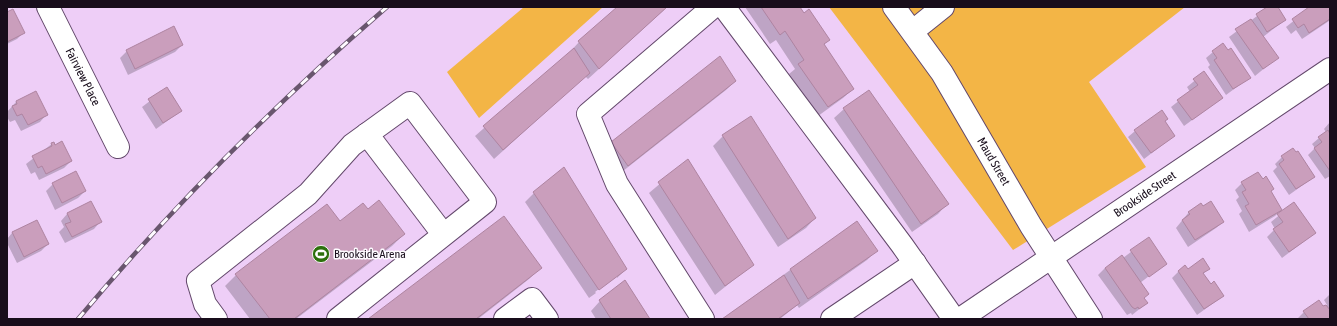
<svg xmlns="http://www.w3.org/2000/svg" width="1337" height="326" viewBox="0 0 1337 326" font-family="'Asap Condensed',sans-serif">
<rect width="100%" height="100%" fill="#eecef7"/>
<path fill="#f3b546" d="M524 7H603L479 118 447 72Z
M829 7H1185L1089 82 1146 167 1013 250Z"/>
<path fill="#0003" fill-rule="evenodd" d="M618 7H667L588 79 585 76 494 159 475 136 568 54 579 42Z
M745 7H798L829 40 823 45 853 89 843 98 818 116 789 74 795 69 776 40 770 44Z
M1269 7H1277L1285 20 1263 37 1277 58 1255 76 1229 37Z
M1311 7H1330V23L1329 21 1302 39 1296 30 1291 34 1286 27Z
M7 14 24 32 17 39 7 44Z
M182 45 175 52 128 75 120 58 127 51Z
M1213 52 1249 78 1226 95 1208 67 1210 65 1206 58Z
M1204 73 1222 98 1184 126 1171 107 1190 92 1187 87Z
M735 81 726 90 618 175 612 143Z
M167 88 181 111 156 129 142 107Z
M16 102 46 115 40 122 21 131 15 120 10 122 7 117V112Z
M844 109 947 204 938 214 912 232 834 118Z
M1164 122 1174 136 1144 159 1128 137 1135 131Z
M1330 122V176L1325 179 1308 155 1315 148 1312 144 1326 132 1324 129Z
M723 136 815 218 806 228 778 247 713 146Z
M53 143 71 161 64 168 39 180 35 172 31 174 26 164Z
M1282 157 1314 177 1289 195 1273 171 1277 167 1275 164Z
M688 160 752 265 715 295 649 193Z
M1262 180 1273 189 1270 192 1281 210 1275 216 1249 232 1239 214 1242 211 1236 200 1239 197 1235 190 1242 183Z
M53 184 85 191 78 198 55 210 46 191Z
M534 193 626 269 617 278 589 298 525 202ZM617 275V278L596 293 595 292Z
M90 202 100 222 94 229 65 243 59 232 64 227 61 221 67 214Z
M1294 203 1315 233 1282 258 1267 237 1275 229 1271 222Z
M367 211 404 234 392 246 296 319H250L225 286 236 275 340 222Z
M1189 212 1223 222 1216 228 1188 247 1176 228Z
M36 221 48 244 41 251 17 263 7 243V239L12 233Z
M856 222 876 251 867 260 799 308 797 305 780 319H723Z
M1148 239 1166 263 1140 283 1143 299 1147 303 1132 315 1131 313 1127 315 1098 275 1105 268 1122 257 1123 258Z
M541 267 529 279 478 319H370Z
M1209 268 1203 274 1210 285 1223 296 1197 315 1172 278 1179 271Z
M1330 294V319H1297L1304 312 1323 308 1327 305 1324 300Z
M600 301 649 319H596L591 311Z"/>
<path fill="#ca9ebc" stroke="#ae84a1" d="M617 7H667L599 69 578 41Z
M761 7H800L804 13 809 9 830 40 824 44 854 89 828 107 798 64 804 60 785 31 780 35Z
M1267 7H1278L1286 20 1267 32 1256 14Z
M1309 7H1330V19L1309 33 1304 24 1298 28 1292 19Z
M13 9 25 33 7 42V12Z
M1251 19 1279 58 1263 69 1235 29Z
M174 26 183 45 135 69 126 50Z
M1223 43 1228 50 1231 48 1251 78 1233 89 1214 60 1217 58 1212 51Z
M574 48 590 73 503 150 483 126Z
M720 56 736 81 628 166 611 142Z
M1204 71 1223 98 1192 120 1177 100 1198 85 1193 79Z
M167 87 182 111 163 123 148 99Z
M869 90 949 204 921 224 843 108Z
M36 91 48 115 28 125 22 114 17 116 12 106 17 104 16 101Z
M1162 110 1168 119 1165 121 1175 136 1151 153 1134 130Z
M751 116 816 218 788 239 722 135Z
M1328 130 1330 134V171L1314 148 1322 142 1318 137Z
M62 141 72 161 46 174 42 166 38 168 32 156 52 146 51 143 54 142 55 145Z
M1293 148 1296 152 1298 151 1315 177 1296 189 1279 164 1284 160 1281 156Z
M688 159 754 265 725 286 658 182Z
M564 167 627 269 599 290 533 192Z
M76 171 86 191 62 203 52 183Z
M1258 172 1263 179 1266 176 1274 189 1271 191 1282 210 1256 225 1245 206 1249 204 1242 192 1246 190 1241 182Z
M379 200 405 234 294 319H270L235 274 327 204 340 221 363 203 368 209Z
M91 201 102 222 72 237 65 224 71 222 67 213Z
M1211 201 1224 222 1195 240 1182 220 1190 214 1188 212 1201 203 1203 206Z
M1294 202 1316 233 1289 252 1273 229 1283 222 1277 214Z
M504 216 542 268 476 319H368Z
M37 220 49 244 24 257 12 232Z
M857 221 878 251 808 299 790 269Z
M1149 237 1167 264 1149 277 1130 250Z
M1122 255 1149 294 1144 298 1148 303 1139 309 1138 307 1135 309 1132 307 1105 268Z
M1203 258 1210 269 1203 273 1211 284 1214 281 1224 296 1204 309 1178 271 1185 265 1188 269Z
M784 275 800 303 778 319H722Z
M625 280 650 319H611L599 300Z
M1319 300 1323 306 1326 305 1330 310V319H1309L1303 311Z"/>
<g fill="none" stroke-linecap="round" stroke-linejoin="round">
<defs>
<g id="minor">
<path id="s1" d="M48 7 118 147"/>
<path d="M724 7 902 245 954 319"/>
<path id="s2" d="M894 7 942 73 1031 226 1091 319"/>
<path d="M913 31 943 7"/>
<path d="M367 134 443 234"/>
<path d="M216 319 205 304 198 281 308 194 352 145 410 103 485 202 338 319"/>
<path d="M505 319 532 299 547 319"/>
<path d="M703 319 617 184 588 114 713 7"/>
<path d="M832 319 915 263"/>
<path id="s3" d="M960 319 1330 69"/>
</g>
</defs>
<use href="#minor" stroke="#63486b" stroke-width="24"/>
<use href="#minor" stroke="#fff" stroke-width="22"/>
<defs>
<path id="rail" d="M78 319C172 207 276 103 387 7"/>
</defs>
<use href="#rail" stroke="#69566e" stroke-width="4.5"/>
<use href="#rail" stroke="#fefbff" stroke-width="3" stroke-dasharray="9" stroke-linecap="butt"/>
</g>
<defs>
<symbol id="stadium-disc" viewBox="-11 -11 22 22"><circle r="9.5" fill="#2c700c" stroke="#fefbff"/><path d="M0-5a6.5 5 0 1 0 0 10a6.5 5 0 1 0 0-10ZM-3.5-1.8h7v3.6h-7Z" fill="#fff"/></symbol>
</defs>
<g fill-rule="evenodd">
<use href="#stadium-disc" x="311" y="244" width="20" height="20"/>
</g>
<g text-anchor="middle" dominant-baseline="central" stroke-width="3" stroke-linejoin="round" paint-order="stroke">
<g font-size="12" fill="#180d1b" stroke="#fefbff">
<text stroke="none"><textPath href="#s1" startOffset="78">Fairview Place</textPath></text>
<text stroke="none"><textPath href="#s2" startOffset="184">Maud Street</textPath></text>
<text stroke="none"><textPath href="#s3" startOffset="223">Brookside Street</textPath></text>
</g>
<g font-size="12" fill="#180d1b" stroke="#fefbff" text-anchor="start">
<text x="334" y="254">Brookside Arena</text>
</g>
</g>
<rect width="1337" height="326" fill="none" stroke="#180d1b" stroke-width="16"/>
</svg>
